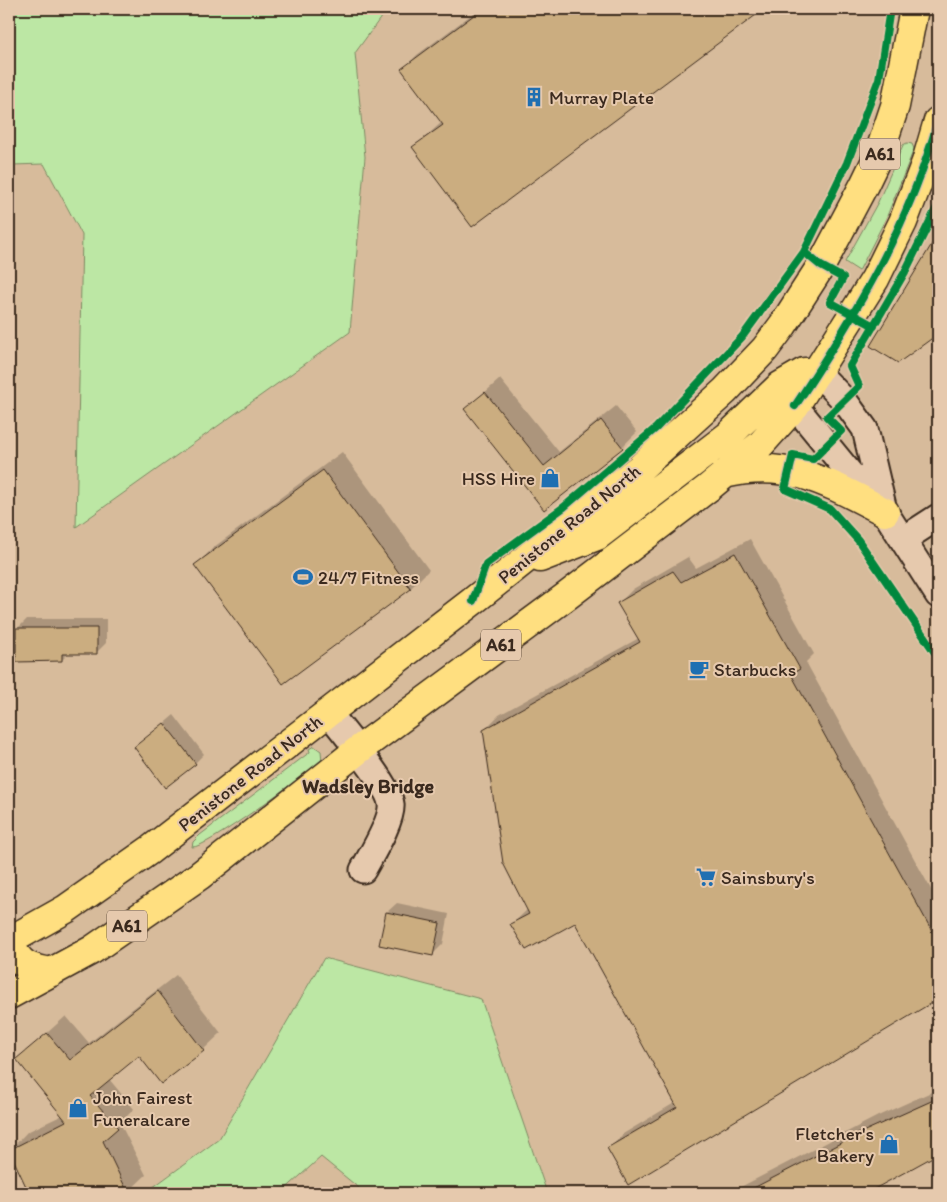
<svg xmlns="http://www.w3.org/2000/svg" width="947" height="1202" viewBox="0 0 947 1202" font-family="Itim,sans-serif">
<rect width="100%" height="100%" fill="#e6c9ad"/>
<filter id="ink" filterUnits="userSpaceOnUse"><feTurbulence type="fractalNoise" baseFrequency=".02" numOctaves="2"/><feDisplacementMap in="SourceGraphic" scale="10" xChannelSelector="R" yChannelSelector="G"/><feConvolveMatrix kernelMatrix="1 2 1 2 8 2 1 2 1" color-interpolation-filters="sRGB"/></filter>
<g filter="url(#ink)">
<path fill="#d7bb9b" d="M387 9H938V1193H547L481 999 324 958 219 1139 145 1193H9V335L11 165 44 164 82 235 78 378 359 220 365 157 355 53Z
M321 1156 365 1193H281Z"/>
<path fill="#bce7a4" stroke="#7c8861" d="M9 9H387L355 53 365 157 350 332 76 527 82 235 44 164 12 165 9 335Z
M907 143 912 144 914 149 887 216 859 271 845 262 878 202 903 145Z
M314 746 321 751 322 761C303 775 207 849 192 847L193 842 200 835 310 752 309 749Z
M324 958 481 999 547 1193H365L321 1157 281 1193H145L219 1139Z"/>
<path fill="#0003" d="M479 9H762L472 225 414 147 442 122 403 69 417 55Z
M938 241V332L898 362 931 247Z
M500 379 559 452 616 406 637 432 622 447 545 508 466 409Z
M342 452 429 570 411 588 196 565 214 547Z
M750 539 814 654 806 662 938 902V998L629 1183 609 1149 623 1134 676 1102 576 921 512 924 528 909 484 730 499 715 639 638 619 603 633 589 688 557 696 568Z
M27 619H106V643L96 653H69L62 660 17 629Z
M174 715 204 754 195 763 136 747Z
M397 903 449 914 443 944 433 954 387 912Z
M176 975 221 1033 203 1050 139 1054 109 1079 134 1109 120 1123 146 1175 127 1193H19L28 1190 10 1150 27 1132 63 1115 18 1059 66 1016 89 1043Z
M938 1089V1153L865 1193H729L878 1116Z
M623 1186 628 1193H612Z"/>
<path fill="#cbad80" stroke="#3b2a1e" d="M482 9H764L472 227 412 147 443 125 401 69Z
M938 234V334L898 363 870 346Z
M485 392 544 466 601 420 623 448 544 510 464 409Z
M323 470 411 589 283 684 194 565Z
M735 553 800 669 791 674 938 942V999L628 1185 607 1148 677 1107 575 923 526 950 510 924 529 914 503 863 483 730 640 642 617 603 673 571 681 582Z
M16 628H97V654H62V661L16 662Z
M164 723 196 764 165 788 134 747Z
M386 912 440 923 433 956 379 945Z
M158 991 204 1051 161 1084 139 1056 90 1096 118 1128 103 1141 128 1193H29L9 1150 66 1121 16 1059 47 1033 70 1060Z
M938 1098V1154L867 1193H744L858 1134Z"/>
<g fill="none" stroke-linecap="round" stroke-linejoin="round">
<defs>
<path id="minor" d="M817 372 844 400 865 429 884 510
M795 406 853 477 885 512 938 595
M904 539 938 517
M328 712C342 730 389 785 391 804 393 820 371 855 363 870"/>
<path id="trunk" d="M724 474C789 458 829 483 885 512
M540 558 597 536 728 436 780 386 804 372H817
M9 941 66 909 150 850 473 601 640 468 725 391 765 349 783 325 821 266 864 185 879 154 895 106 914 9
M9 944C21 966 28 968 52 972
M9 995 92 950 199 876 357 751 568 595 708 488 761 444 795 406 875 279 903 222 926 162 938 121"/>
</defs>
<use href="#minor" stroke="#3b2a1e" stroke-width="29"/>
<use href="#trunk" stroke="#3b2a1e" stroke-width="31"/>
<use href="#minor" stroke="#e6c9ad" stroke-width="25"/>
<use href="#trunk" stroke="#ffdf80" stroke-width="28"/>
<defs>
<path id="cycleway" d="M938 205 905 272 850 366 859 386 827 417 841 431 813 459 793 455 785 489 830 509 858 540 938 657
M804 252 821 266 843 278 830 302 874 326
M795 406C856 314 908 228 938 121
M473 601 486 564 564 507 656 428 742 337 804 252 847 163 879 79 890 9"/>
</defs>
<use href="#cycleway" stroke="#e6c9ad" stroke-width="11"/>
<use href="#cycleway" stroke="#00873e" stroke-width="8"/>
</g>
</g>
<defs>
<symbol id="building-bare" viewBox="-9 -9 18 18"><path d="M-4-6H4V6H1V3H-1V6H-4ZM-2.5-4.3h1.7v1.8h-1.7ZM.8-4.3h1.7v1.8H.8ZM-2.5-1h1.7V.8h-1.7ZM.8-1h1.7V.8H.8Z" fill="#1f6fb2" stroke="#e6c9ad" stroke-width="2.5" paint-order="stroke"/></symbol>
<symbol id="shop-bare" viewBox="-9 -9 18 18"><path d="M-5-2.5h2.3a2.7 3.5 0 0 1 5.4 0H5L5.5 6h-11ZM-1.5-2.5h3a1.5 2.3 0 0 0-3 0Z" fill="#1f6fb2" stroke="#e6c9ad" stroke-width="2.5" paint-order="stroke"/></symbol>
<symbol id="stadium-bare" viewBox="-9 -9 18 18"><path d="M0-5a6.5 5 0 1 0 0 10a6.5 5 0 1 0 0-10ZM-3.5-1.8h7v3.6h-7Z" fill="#1f6fb2" stroke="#e6c9ad" stroke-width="2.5" paint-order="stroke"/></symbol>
<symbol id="cafe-bare" viewBox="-9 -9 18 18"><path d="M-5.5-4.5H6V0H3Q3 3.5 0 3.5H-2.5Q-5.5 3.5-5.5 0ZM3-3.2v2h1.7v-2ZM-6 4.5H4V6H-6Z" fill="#1f6fb2" stroke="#e6c9ad" stroke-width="2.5" paint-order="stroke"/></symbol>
<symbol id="supermarket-bare" viewBox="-9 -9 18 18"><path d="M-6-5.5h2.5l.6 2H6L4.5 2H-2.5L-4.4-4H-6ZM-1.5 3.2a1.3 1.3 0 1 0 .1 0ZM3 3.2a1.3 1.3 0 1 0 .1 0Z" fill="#1f6fb2" stroke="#e6c9ad" stroke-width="2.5" paint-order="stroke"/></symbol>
</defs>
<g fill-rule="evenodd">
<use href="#building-bare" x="520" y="83" width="28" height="28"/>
<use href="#shop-bare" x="536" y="464" width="28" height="28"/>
<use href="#stadium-bare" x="289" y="563" width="28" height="28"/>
<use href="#cafe-bare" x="685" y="655" width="28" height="28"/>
<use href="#supermarket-bare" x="692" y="863" width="28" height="28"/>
<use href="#shop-bare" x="64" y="1094" width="28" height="28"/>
<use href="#shop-bare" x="875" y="1130" width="28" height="28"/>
</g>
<g text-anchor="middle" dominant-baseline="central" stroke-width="4" stroke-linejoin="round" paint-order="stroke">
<g fill="#e6c9ad" stroke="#6e5a49" stroke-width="1">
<rect x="860" y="138.5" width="40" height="31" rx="4"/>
<rect x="481" y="629.5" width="40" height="31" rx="4"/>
<rect x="107" y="910.5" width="40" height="31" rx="4"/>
</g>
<g font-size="18" font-weight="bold" fill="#3b2a1e">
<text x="880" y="154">A61</text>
<text x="501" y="645">A61</text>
<text x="127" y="926">A61</text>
</g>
<g font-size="19" fill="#3b2a1e" stroke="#e6c9ad" text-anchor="start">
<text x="549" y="97">Murray Plate</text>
<text x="535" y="478" text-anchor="end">HSS Hire</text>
<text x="318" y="577">24/7 Fitness</text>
<text x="714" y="669">Starbucks</text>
<text x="721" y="877">Sainsbury's</text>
<text x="93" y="1097">John Fairest<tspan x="93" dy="22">Funeralcare</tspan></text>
<text x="874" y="1133" text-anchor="end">Fletcher's<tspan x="874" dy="22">Bakery</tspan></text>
</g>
<g font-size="19" fill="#3b2a1e" stroke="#e6c9ad">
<text transform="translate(569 524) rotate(-39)">Penistone Road North</text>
<text transform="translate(250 773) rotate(-38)">Penistone Road North</text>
</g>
<g font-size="20" font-weight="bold" fill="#3b2a1e" stroke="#e6c9ad">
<text x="368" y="786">Wadsley Bridge</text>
</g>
</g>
<rect width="947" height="1202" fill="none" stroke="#e6c9ad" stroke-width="30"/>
<rect x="15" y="15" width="917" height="1172" fill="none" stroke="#3b2a1e" stroke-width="2" filter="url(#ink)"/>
</svg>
